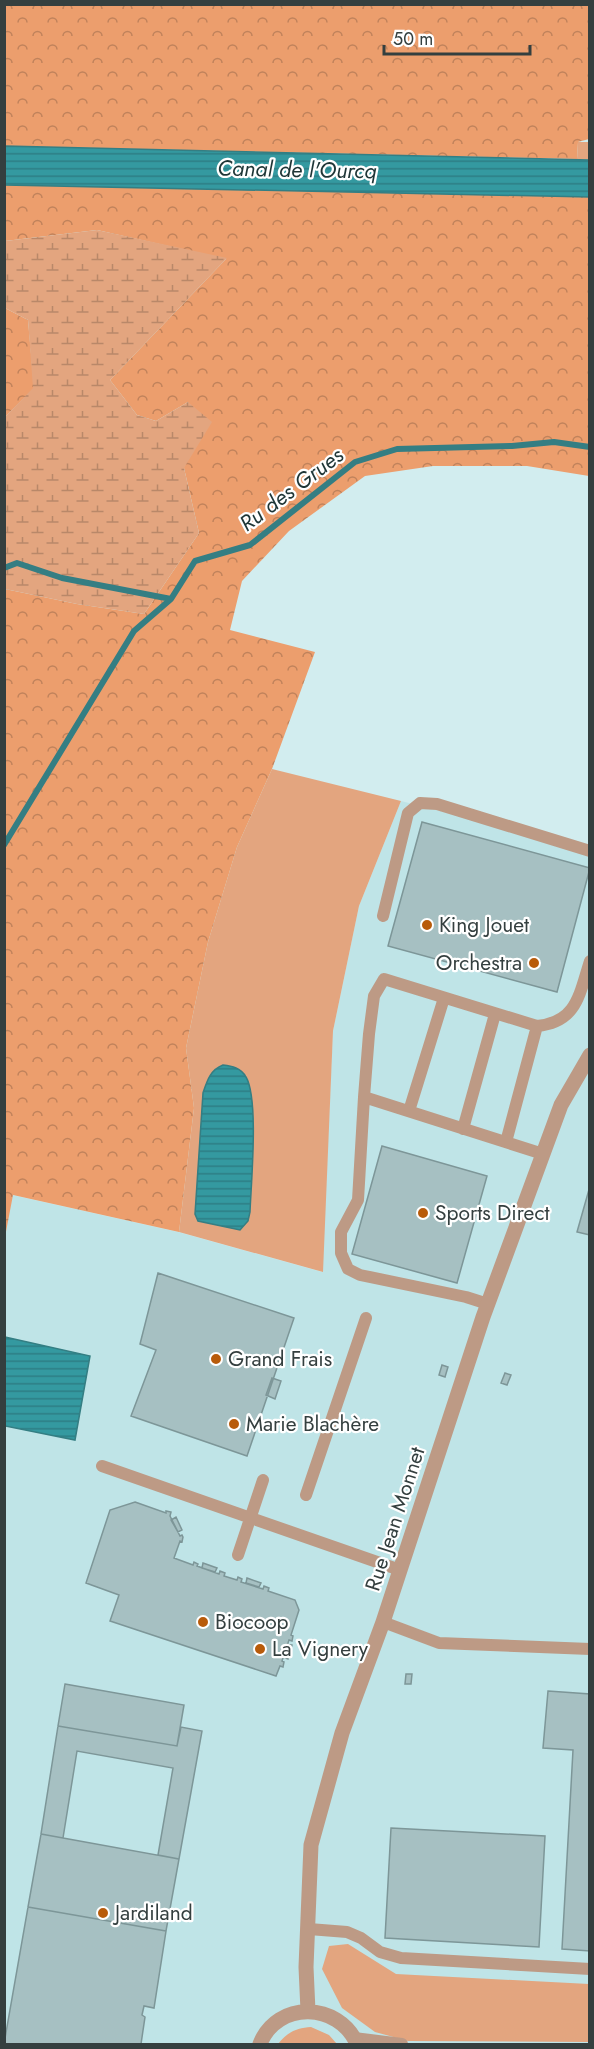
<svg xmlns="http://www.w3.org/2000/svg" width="594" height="2049" viewBox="0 0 594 2049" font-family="Jost,sans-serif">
<defs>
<pattern id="forest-crowns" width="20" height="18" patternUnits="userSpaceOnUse" patternTransform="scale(1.5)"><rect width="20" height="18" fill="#ec9e6d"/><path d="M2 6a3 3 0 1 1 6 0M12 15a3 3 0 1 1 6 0" fill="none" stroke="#c0825b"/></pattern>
<pattern id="wetland-marsh" width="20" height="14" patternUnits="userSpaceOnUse" patternTransform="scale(1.5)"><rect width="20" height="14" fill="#e3a57f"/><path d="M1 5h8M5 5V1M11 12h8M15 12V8" fill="none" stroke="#b98869"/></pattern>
<pattern id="water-rules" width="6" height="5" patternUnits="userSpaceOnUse" patternTransform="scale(1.5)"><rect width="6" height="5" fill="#3499a0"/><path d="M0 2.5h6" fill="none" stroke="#2d7e84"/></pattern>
</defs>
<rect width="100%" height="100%" fill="#d2edef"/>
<path fill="#bfe4e7" d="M401 801 589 849V2044H5L4 1237 12 1195 178 1232 322 1272 333 1031 359 906Z"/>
<path fill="#e3a57f" d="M578 142H589V160L577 159Z
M272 769 401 801 359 906 333 1031 323 1272 179 1232 194 1108 186 1048 208 942 237 847Z
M348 1944 396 1974 589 1984V2042L408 2041 375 2032 342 2008 322 1969 329 1946Z
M311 2027 329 2035 337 2044H278C287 2032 297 2028 311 2027Z"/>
<path fill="url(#forest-crowns)" d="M5 5H589V139L578 142 577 159 5 146Z
M5 185 589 197V476L527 466H433L365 476 289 531 242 581 230 630 315 652 272 769 237 847 208 942 186 1048 194 1108 179 1232 13 1195 5 1237V589L77 604 144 614 199 533 184 468 188 402 156 421 137 415 110 380 226 259 97 230 5 241Z
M5 308 28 320 34 388 5 417Z"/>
<path fill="url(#wetland-marsh)" d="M97 230 227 258 110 380 137 415 156 421 188 402 212 422 184 468 199 533 144 614 77 604 5 589V417L33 388 28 320 5 308V241Z"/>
<path fill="url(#water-rules)" stroke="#347e83" stroke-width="1.5" d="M5 146 589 160V197L5 185Z
M223 1065C232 1066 241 1068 246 1077 259 1099 251 1184 250 1212L248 1221 240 1230 198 1221 195 1214 203 1093C207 1081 210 1070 223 1065Z
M5 1337 90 1356 75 1440 5 1426Z"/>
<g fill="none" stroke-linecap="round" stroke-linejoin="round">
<path stroke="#347e83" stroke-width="6" d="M4 568 17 563 62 578 171 599
M4 845 134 631 171 599 195 561 250 545 355 462 397 449 512 446 554 442 590 447"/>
</g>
<path fill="#a6c0c2" stroke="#7d9698" stroke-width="1.5" d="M422 822 590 868 557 992 388 946Z
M382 1146 487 1176 457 1283 352 1254Z
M590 1186V1235L577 1232Z
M158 1273 294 1318 247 1456 131 1416 156 1350 140 1344Z
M442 1365 448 1367 445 1377 439 1375Z
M505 1373 511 1375 507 1385 501 1383Z
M272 1378 281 1381 275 1399 266 1395Z
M135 1502 166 1513V1511L171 1512 170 1516 180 1536 182 1535 183 1537 182 1542 180 1541 174 1558 193 1565 194 1562 198 1564 197 1566 219 1574 220 1571 225 1573 224 1576 237 1580 238 1577 242 1579 241 1582 263 1589 264 1586 269 1588 268 1591 295 1600 299 1610 291 1635 293 1636 292 1641 289 1640 282 1661 284 1662 283 1667 280 1666 276 1676 110 1621 119 1595 86 1583 110 1510Z
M176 1517 182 1530 178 1532 171 1520Z
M203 1563 217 1568 215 1572 202 1568Z
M247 1578 261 1583 259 1587 246 1583Z
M287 1644 292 1645 288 1659 283 1657Z
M406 1674H412L411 1684H405Z
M65 1684 184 1705 177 1746 58 1726Z
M548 1691 590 1694V1951L562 1949 573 1750 543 1748Z
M58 1726 177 1746 181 1727 202 1731 179 1859 158 1855 173 1768 77 1751 63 1838 41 1834Z
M391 1828 545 1836 539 1947 385 1938Z
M41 1834 179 1859 166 1931 28 1907Z
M28 1907 166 1931 154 2008 144 2006 142 2015 145 2017 141 2044H4Z"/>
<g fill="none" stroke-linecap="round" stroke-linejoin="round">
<path stroke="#bd9a85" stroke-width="12" d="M383 916 408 813 420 803 437 804 590 851
M364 1097 369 1034 374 996 384 979 537 1026
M409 1111 444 998
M463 1129 495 1014
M506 1142 537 1026C577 1022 579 995 590 961
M488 1304 466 1297 360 1275 348 1269 341 1253V1232L358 1200 364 1097 543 1154
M102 1466 400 1570
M306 1495 366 1318
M238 1555 263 1480
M383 1622 439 1643 590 1649
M309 1929 347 1932 361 1938 380 1952 401 1958 590 1969
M354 2038 402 2044"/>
<path stroke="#bd9a85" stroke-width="15" d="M308 2011 306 1967 311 1845 342 1733 383 1622 483 1317 561 1105 590 1055
M260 2044C277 2000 339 2002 357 2044"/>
</g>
<g fill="#b85b0a" stroke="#fff" stroke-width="2">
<circle cx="427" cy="925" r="6"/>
<circle cx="534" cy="963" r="6"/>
<circle cx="423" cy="1213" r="6"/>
<circle cx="216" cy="1359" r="6"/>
<circle cx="234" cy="1424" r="6"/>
<circle cx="203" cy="1622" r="6"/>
<circle cx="260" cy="1649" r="6"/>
<circle cx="103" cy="1913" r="6"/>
</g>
<g text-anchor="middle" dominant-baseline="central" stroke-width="4.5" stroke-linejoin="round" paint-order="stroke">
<g font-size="21" fill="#343f3f" stroke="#fff" text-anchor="start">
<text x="439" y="925">King Jouet</text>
<text x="522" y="963" text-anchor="end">Orchestra</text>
<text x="435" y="1213">Sports Direct</text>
<text x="228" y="1359">Grand Frais</text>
<text x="246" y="1424">Marie Blachère</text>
<text x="215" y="1622">Biocoop</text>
<text x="272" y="1649">La Vignery</text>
<text x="115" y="1913">Jardiland</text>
</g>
<g font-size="21" fill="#343f3f" stroke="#fff">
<text transform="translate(395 1519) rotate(-72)">Rue Jean Monnet</text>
</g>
<g font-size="22" font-style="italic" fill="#1e3536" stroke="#fff">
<text transform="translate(297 169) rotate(1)">Canal de l'Ourcq</text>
<text transform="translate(291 489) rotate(-37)">Ru des Grues</text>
</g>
</g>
<rect width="594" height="2049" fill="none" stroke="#343f3f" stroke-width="12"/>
<path d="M384 45v9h146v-9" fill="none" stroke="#343f3f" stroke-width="3"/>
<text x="393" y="45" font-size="18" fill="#343f3f" stroke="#ffffff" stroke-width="4.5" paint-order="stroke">50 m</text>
</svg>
